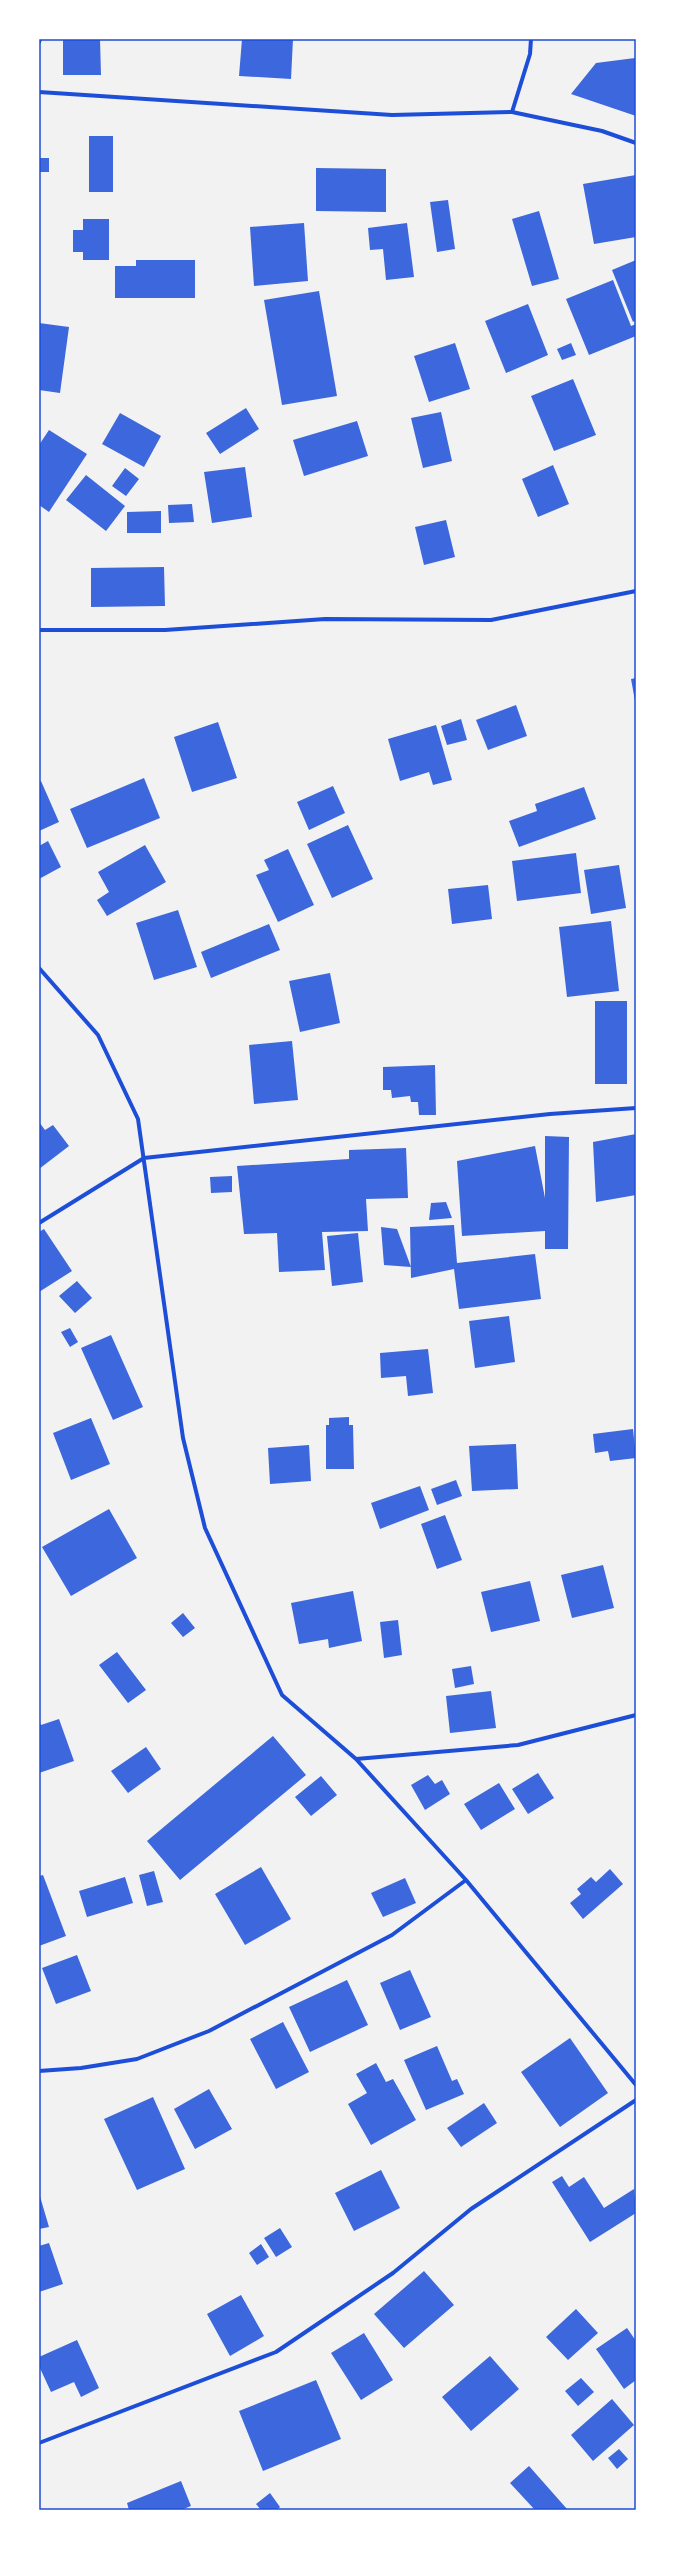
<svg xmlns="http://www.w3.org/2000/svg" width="675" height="2549" viewBox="0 0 675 2549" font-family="'Fira Sans Condensed',sans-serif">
<rect width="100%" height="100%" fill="#f2f2f2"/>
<path fill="#3d67dc" d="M63 39H100L101 75H63Z
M242 39H293L291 79 239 76Z
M635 58 636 116 571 94 596 63Z
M89 136H113V192H89Z
M39 158H49V172H39Z
M316 168 386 169V212L316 211Z
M636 175V237L594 244 583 184Z
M448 200 455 249 437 252 430 202Z
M539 211 559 279 532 286 512 219Z
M83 219H109V260H83V252H73V230H83Z
M304 223 308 281 254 286 250 227Z
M407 223 414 277 386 280 383 249 370 250 368 228Z
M136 260H195V298H115V266H136Z
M636 260V320L633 322 612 270Z
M613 280 631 326 636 324V336L589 355 566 299Z
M319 291 337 396 282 405 264 300Z
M528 304 548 355 506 373 485 321Z
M39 323 69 327 60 393 39 390Z
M455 343 470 389 429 402 414 356Z
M571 343 576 355 562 360 557 349Z
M573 379 596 435 554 451 531 396Z
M246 408 259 429 220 454 206 433Z
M441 412 452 461 423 468 411 418Z
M120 413 161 436 144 467 102 444Z
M357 421 368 456 304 476 293 440Z
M49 430 87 454 49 512 39 505V445Z
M553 465 569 504 538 517 522 479Z
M245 467 252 517 212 523 204 472Z
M125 468 139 479 126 496 112 486Z
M86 475 125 506 106 531 66 500Z
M192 504 194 522 169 523 168 505Z
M161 511V533H127V512Z
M446 520 455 557 424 565 415 527Z
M164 567 165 606 91 607V568Z
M636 678V701H635L631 679Z
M516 705 527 736 488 750 476 720Z
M461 719 467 740 447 745 441 726Z
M218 722 237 778 192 792 174 737Z
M436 725 452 780 433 785 429 772 400 781 388 739Z
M144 778 160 818 87 848 70 809Z
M41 781 59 822 39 831V782Z
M333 786 345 813 309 830 297 802Z
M584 787 596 819 519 847 509 821 537 811 535 804Z
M348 825 373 879 332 898 307 844Z
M48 841 61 867 39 879V846Z
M145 845 166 882 107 916 97 900 109 892 98 872Z
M288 849 314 905 278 922 256 875 269 870 264 860Z
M576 853 581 893 517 901 512 861Z
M619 865 626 908 591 914 584 870Z
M488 885 492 919 452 924 448 889Z
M178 910 197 967 154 980 136 923Z
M611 921 619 991 567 997 559 927Z
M269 924 280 950 211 978 201 952Z
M330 973 340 1023 300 1032 289 981Z
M595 1001H627V1084H595Z
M292 1041 298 1100 254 1104 249 1045Z
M435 1065 436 1115H419L418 1102H411L410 1096 392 1098 391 1090H383V1067Z
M39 1122 45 1130 53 1125 69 1146 39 1169Z
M636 1134V1195L596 1202 593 1142Z
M545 1136 569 1137 568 1249H545V1231L462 1236 457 1161 535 1146 545 1198Z
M406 1148 408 1198 366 1199 368 1231 322 1232 325 1270 279 1272 277 1233 244 1234 237 1166 349 1159V1150Z
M232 1176V1192L211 1193 210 1177Z
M446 1202 452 1218 429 1220 431 1203Z
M454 1225 457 1263 535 1254 541 1299 459 1309 454 1269 411 1278 410 1227Z
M381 1227 397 1229 411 1267 384 1265Z
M44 1229 72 1271 39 1292V1232Z
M358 1233 363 1282 332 1286 327 1236Z
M77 1281 92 1298 75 1313 59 1296Z
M509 1316 515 1362 475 1368 469 1321Z
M70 1328 78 1342 70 1347 61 1332Z
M111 1335 143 1407 113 1420 81 1348Z
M428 1349 433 1393 408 1396 406 1376 381 1378 380 1353Z
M349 1417V1425H353L354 1469H326V1425H329V1418Z
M91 1418 110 1464 71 1480 53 1433Z
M633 1429 636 1458 610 1461 608 1451 595 1453 593 1434Z
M516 1444 518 1489 472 1491 469 1446Z
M309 1445 311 1481 270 1484 268 1448Z
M456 1480 462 1496 437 1505 431 1489Z
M420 1486 429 1510 380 1529 371 1503Z
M109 1509 137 1558 71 1596 42 1547Z
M445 1515 462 1560 437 1569 421 1524Z
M603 1565 614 1608 572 1618 561 1575Z
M530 1581 540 1621 491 1632 481 1592Z
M353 1591 362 1641 329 1648 328 1639 299 1644 291 1603Z
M183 1613 195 1628 183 1637 171 1623Z
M398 1620 402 1655 384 1658 380 1622Z
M117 1652 146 1690 128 1703 99 1665Z
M471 1666 474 1684 455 1688 452 1669Z
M491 1691 496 1728 450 1733 446 1696Z
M59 1719 74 1761 39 1773V1721L41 1725Z
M273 1736 306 1775 180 1880 147 1841Z
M146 1747 161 1769 128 1793 111 1771Z
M538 1773 554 1798 528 1814 512 1789Z
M428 1775 435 1784 442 1780 450 1794 425 1810 411 1785Z
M321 1776 337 1795 311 1816 295 1797Z
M499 1783 515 1809 481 1830 464 1804Z
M261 1867 291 1919 245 1945 215 1894Z
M610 1869 623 1884 583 1919 570 1903 581 1894 577 1889 591 1877 596 1882Z
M154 1871 163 1902 147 1906 139 1875Z
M43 1875 66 1936 39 1946V1876Z
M125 1877 133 1903 87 1917 79 1891Z
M405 1878 416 1903 383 1917 371 1893Z
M77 1955 91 1991 56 2004 42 1968Z
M410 1970 431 2017 400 2030 380 1983Z
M347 1980 368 2025 310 2052 289 2007Z
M283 2022 309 2072 276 2089 250 2039Z
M570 2038 608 2093 560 2127 521 2072Z
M437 2046 452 2081 457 2079 464 2094 426 2110 404 2060Z
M376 2063 386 2082 393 2079 416 2120 371 2145 348 2104 367 2093 356 2074Z
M209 2089 232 2129 195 2149 174 2109Z
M153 2097 185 2169 137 2190 104 2119Z
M484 2103 497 2123 461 2147 447 2128Z
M381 2170 400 2208 354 2231 335 2193Z
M562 2176 569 2187 584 2177 604 2208 634 2189 636 2213 590 2242 552 2182Z
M39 2193 49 2227 39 2229Z
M280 2228 292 2247 276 2257 264 2238Z
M49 2243 63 2284 39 2292V2246Z
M261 2244 269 2257 257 2265 249 2253Z
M424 2271 454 2305 404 2348 374 2314Z
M241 2295 264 2336 230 2356 207 2314Z
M576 2309 598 2333 568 2360 546 2337Z
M627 2328 636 2341V2380L624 2389 596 2349Z
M364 2333 393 2380 361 2400 331 2353Z
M77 2340 99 2388 81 2397 74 2382 51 2392 39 2366V2357Z
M490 2356 519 2389 471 2431 442 2397Z
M581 2378 594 2392 578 2406 565 2391Z
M316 2380 341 2439 263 2471 239 2411Z
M612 2399 634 2425 593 2461 571 2435Z
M619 2449 628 2459 617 2469 608 2458Z
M529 2466 567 2509 535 2510 510 2483Z
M181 2481 191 2506 181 2510H129L127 2503Z
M270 2493 280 2507 277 2510H261L256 2504Z"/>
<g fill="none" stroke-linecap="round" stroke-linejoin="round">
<path stroke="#1d4ed8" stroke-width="4" d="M39 42 40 39
M39 92 392 115 512 112 602 131 636 143
M512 112 530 54 531 39
M39 630H165L325 619 491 620 636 591
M39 968 98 1035 138 1119 183 1438 205 1528 282 1695 356 1759 466 1880 636 2085
M39 1223 144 1158 550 1114 636 1108
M356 1759 518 1745 636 1715
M39 2071 81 2068 137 2059 209 2031 392 1935 466 1880
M39 2443 276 2352 393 2273 471 2209 636 2100"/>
</g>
<rect width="675" height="2549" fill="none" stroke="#ffffff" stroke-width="80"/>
<rect x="40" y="40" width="595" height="2469" fill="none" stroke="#1d4ed8" stroke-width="1.5"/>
</svg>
